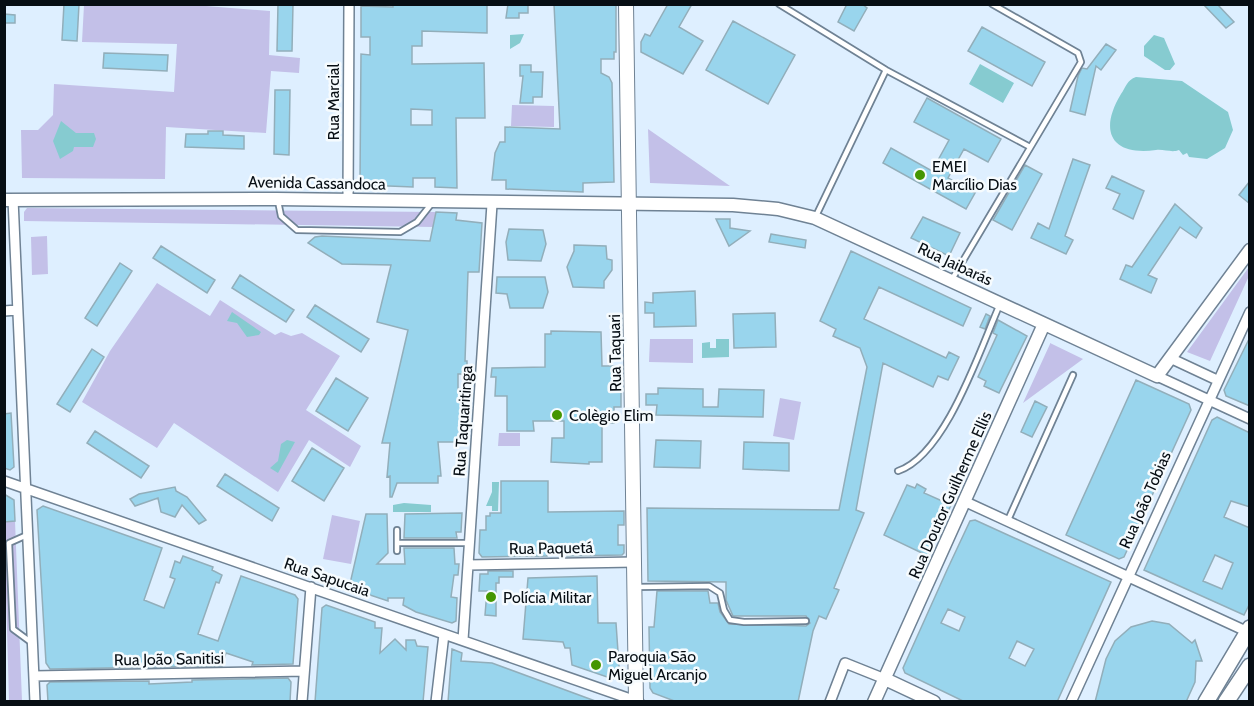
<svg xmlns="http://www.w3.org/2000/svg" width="1254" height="706" viewBox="0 0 1254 706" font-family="Cabin,sans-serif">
<rect width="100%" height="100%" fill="#deefff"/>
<path fill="#c3c0e8" d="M181 4 270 11 269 55 300 58 299 73 271 71 266 133 166 127 165 179 22 178 21 130H38L53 115 54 84 174 92 177 44 82 42 84 5Z
M512 105 554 106V127L511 126Z
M648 129 730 186 650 183Z
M27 208 436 212 433 227 24 221V212Z
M47 236 48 274 32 275 31 237Z
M1249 267V276L1210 361 1187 352Z
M157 283 210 316 220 300 275 335 281 332 291 336 302 333 340 356 306 410 361 446 350 467 309 440 278 492 174 423 157 448 82 402 110 351Z
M650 339H693V363L649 362Z
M1050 343 1083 359 1023 403 1050 344Z
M780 398 801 402 794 440 773 436Z
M499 433H520V446H498Z
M332 515 360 521 351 564 323 559Z
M15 521 22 701H9L4 522Z"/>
<path fill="#86cbd0" d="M524 34 520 43 510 49V35Z
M1154 35 1164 38 1175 64 1170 70H1165L1144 56V46Z
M980 64 1014 83 1003 103 969 84Z
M1136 77 1182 81 1228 112 1233 130 1225 148 1207 159 1189 157 1187 153 1183 155 1179 150C1172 153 1164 149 1156 150 1112 156 1098 132 1121 94 1126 87 1127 80 1136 77Z
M61 121 76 133H94L96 139 93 147H74L73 151 60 159 53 141Z
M232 312 261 332 259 335 247 337 237 323 227 321Z
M716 339H729V357L702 358V343L710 342V348H716Z
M287 440 295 442 278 473 270 468 278 461 281 444Z
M492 482H499L498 511H492V506H486L492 492Z
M404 503 431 505V512H393V505Z"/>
<path fill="#99d5ed" stroke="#92aeba" stroke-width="1.5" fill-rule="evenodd" d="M64 4H79L77 41 62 40Z
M278 4H293L292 51H277Z
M393 4H487V33L422 31V46H412V64L484 63 485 118H456L457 188 435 187V178H413V187L364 185 360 181 361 54 370 55V37H361V6L393 7ZM411 109 432 110V125H411Z
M508 4H528V13H519V18H506Z
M554 4 616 5V52H614V59H601V73L609 77 612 83 614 182 583 183V192L506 189V180H492L495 153 500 142H505V127L560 129Z
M668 4H692L679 27 703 41 683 74 641 52V42L645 34 650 36Z
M847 4H862L867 8 854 31 838 22Z
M1203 4H1217L1234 22 1226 28Z
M4 14 15 15V23H4Z
M733 21 795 55 768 104 706 70Z
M982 27 1045 62 1032 86 968 51Z
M1106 44 1116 50 1101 70 1096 66 1085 115 1070 111 1078 76 1082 68 1087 69Z
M104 53 168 55 167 71 103 68Z
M520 65H531V72H543L542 97H533V103H520L523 76H520Z
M275 90H290L289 155 274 154Z
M927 98 1001 139 988 162 964 149 948 178 975 193 966 209 883 163 891 148 932 171 949 140 914 122Z
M208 131H223V135L244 136V149L185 147 186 134H208Z
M1073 159 1090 165 1065 236 1073 240 1066 254 1031 238 1038 223 1049 229Z
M1025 165 1042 174 1012 230 993 220Z
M1112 176 1144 191 1133 219 1113 209 1120 194 1106 188Z
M1250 181V204L1239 195Z
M1175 204 1202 228 1196 238 1180 227 1148 275 1157 279 1151 293 1120 279 1126 265 1132 267Z
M436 212 457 213 456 220 482 223 479 272H468L465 361H467V374H458V390H465V424H462V442H438L441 476H438V483H397L392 497H390V476L387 477 390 443H382L408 330 377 322 391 265 342 264 308 243 315 237 322 236 430 241Z
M923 217 960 233 949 256 911 238Z
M716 219H730V228L750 231 729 246Z
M509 229 543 230 546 244 541 261 508 260 506 242Z
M771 234 806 240 805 248 769 242Z
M574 245 606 246 607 259 612 260V270L604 281V288L573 287 567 267 574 251Z
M161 246 215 280 207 293 153 258Z
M851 251 971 308 963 326 879 287 864 319 946 358 949 352 959 357 948 380 938 376 933 387 883 363 856 510 864 513 834 588 839 590 826 619 819 616 813 631 798 702H677L653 693 650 688 649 627H654L657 591H708L710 603H718L720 612 729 624 806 626 810 623 806 616H733L726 600V582L648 581 647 508 839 510 867 367 860 348 833 336 836 329 820 321Z
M120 263 132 271 97 326 85 318Z
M240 275 294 310 286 322 232 288Z
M497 277H545L548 292 543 308H510L507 294 496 293Z
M695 291 696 326 654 327V313H645V302L653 303V293Z
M315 305 369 339 361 352 307 317Z
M775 313 776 347 734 348 733 314Z
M986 314 990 316 985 329 980 327Z
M998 320 1027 336 999 393 984 386 986 381 978 377 997 335 993 333Z
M551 331 601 332 602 366H621V407H614V423H602V462H589V464L551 462 552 438H564V421H533L534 431H507V396H495L496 377H491L492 368 545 367V334H551Z
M1250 337V406L1226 396 1224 390Z
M92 349 104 357 70 412 57 404Z
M336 378 368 398 348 431 316 411Z
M1136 380 1189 404 1191 410 1124 557 1119 559 1066 535Z
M658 388 703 389V407H718L719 389 764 390 763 417 656 415 657 405H646V394H658Z
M1035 401 1047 407 1032 437 1021 432Z
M11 413 14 467 10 470 4 468V414Z
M1217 417 1250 433V507L1231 501 1224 517 1250 528V603L1244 615 1144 570 1212 420ZM1215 555 1233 563 1222 589 1203 581Z
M95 431 149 466 141 478 87 443Z
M656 440 701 441 700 468 654 467Z
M744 442 789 443V471L743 469Z
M312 448 344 468 324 501 292 481Z
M225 474 279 508 272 521 217 486Z
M501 481H548V512L624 511V525H618V545H624V553L622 555 567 556V552L547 553V556L482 557 479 553 480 530H486V516H490V513H501Z
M917 484 926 489 924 493 951 505 928 556 884 535 907 485 915 488Z
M175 487 176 491 187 497 206 520 199 524 182 505 175 517 161 512 158 498 135 506 130 499 139 494Z
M4 494 14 500 15 521 4 522Z
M43 506 162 548 144 600 164 608 175 579 170 577 175 561 180 563 183 556 213 567 212 570 222 575 219 583 216 582 198 634 218 641 241 576 295 595 298 599 293 664 252 665 253 662 226 653 222 666 50 669 46 663 37 510Z
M462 513 461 532H456L457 538H404L405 514Z
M366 514H387L388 553 377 564H405L404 548H454L455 564H459L458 575H454L451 597 457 598 456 621 452 623 416 612 403 605 404 598H388V601L349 588Z
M975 520 1111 582 1057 702H965L905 673 903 668 947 570 970 521ZM948 609 965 617 959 631 941 623ZM1017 641 1034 649 1025 666 1009 658Z
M488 571H513V577H499V583H496V616L485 615 487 591H479L480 574H488Z
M597 576 598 623H616L619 666 618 671H613V679L572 665 570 648H565L563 642 523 639 528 578Z
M326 605 375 622V628H382L380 653 395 639 406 650V640H415L417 646 428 647 423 702H315L322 608Z
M1152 621 1169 624 1192 643 1195 640 1202 661H1196L1195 682 1186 702H1095L1106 659 1115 641 1131 627Z
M452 649 462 653 461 661 492 663 598 702H448Z
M288 678 291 682 290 702H48L47 685 50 682 149 681V684L192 682V680Z"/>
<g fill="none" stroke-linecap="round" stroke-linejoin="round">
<defs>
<path id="service" d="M779 4 886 70 1030 147
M278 201 281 216 297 230 400 232 417 222 432 203
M815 218 886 70
M951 281 1081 62 1078 53 992 4
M898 471C946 455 980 349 1000 304
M1008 520 1073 375
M397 530V551
M27 535 9 543 13 629 32 643
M397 543H470
M636 587 709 586 720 593 724 610 730 620 744 622 806 621"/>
<path id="minor" d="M13 199 35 702
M348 200 349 4
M4 311 17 310
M1170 358 1217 380
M1157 376 1250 419
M4 481 639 702
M966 502 1248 632
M468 565 635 562
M463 640 492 204
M34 676 304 671
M302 702 311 587
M436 702 444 634
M830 702 845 663 885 679
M1071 702 1250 312"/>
<path id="tertiary" d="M4 200 277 199 733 205 778 209 815 218 1157 376 1250 250
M885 679 934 702
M874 702 1044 324"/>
<path id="secondary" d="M626 4 636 702"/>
<path id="primary" d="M1206 702 1250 628"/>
<path id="trunk" d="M1226 702 1250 666"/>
</defs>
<use href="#service" stroke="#6f8294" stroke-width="8"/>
<use href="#minor" stroke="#6f8294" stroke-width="12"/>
<use href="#tertiary" stroke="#6f8294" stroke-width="15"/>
<use href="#secondary" stroke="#6f8294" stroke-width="16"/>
<use href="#primary" stroke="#6f8294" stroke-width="18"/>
<use href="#trunk" stroke="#6f8294" stroke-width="18"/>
<use href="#service" stroke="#fff" stroke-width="4.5"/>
<use href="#minor" stroke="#fff" stroke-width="9"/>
<use href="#tertiary" stroke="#fff" stroke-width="12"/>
<use href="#secondary" stroke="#fff" stroke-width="14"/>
<use href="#primary" stroke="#fff" stroke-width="15"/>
<use href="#trunk" stroke="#fff" stroke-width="15"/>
</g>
<g fill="#449601" stroke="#f6fbfe" stroke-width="2">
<circle cx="920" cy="175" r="6"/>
<circle cx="557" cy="415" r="6"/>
<circle cx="491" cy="597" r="6"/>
<circle cx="596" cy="665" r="6"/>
</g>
<g text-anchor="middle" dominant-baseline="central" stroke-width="5" stroke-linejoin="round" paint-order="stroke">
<g font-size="16" fill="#070e14" stroke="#f6fbfe">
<text transform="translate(333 102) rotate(-90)">Rua Marcial</text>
<text transform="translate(317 183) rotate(1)">Avenida Cassandoca</text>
<text transform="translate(955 264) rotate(25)">Rua Jaibarás</text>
<text transform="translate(615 353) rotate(-91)">Rua Taquari</text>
<text transform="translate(463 421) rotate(-86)">Rua Taquaritinga</text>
<text transform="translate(950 495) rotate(-66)">Rua Doutor Guilherme Ellis</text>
<text transform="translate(1145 500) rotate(-66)">Rua João Tobias</text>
<text transform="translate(551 548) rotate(-1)">Rua Paquetá</text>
<text transform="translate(327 577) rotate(19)">Rua Sapucaia</text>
<text transform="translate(169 659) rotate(-1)">Rua João Sanitisi</text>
</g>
<g font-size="16" fill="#070e14" stroke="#f6fbfe" text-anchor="start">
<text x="932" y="166">EMEI<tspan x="932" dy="18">Marcílio Dias</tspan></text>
<text x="569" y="415">Colègio Elim</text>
<text x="503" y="597">Polícia Militar</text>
<text x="608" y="656">Paroquia São<tspan x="608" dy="18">Miguel Arcanjo</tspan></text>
</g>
</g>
<rect width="1254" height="706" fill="none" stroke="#070e14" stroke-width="12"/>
</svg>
